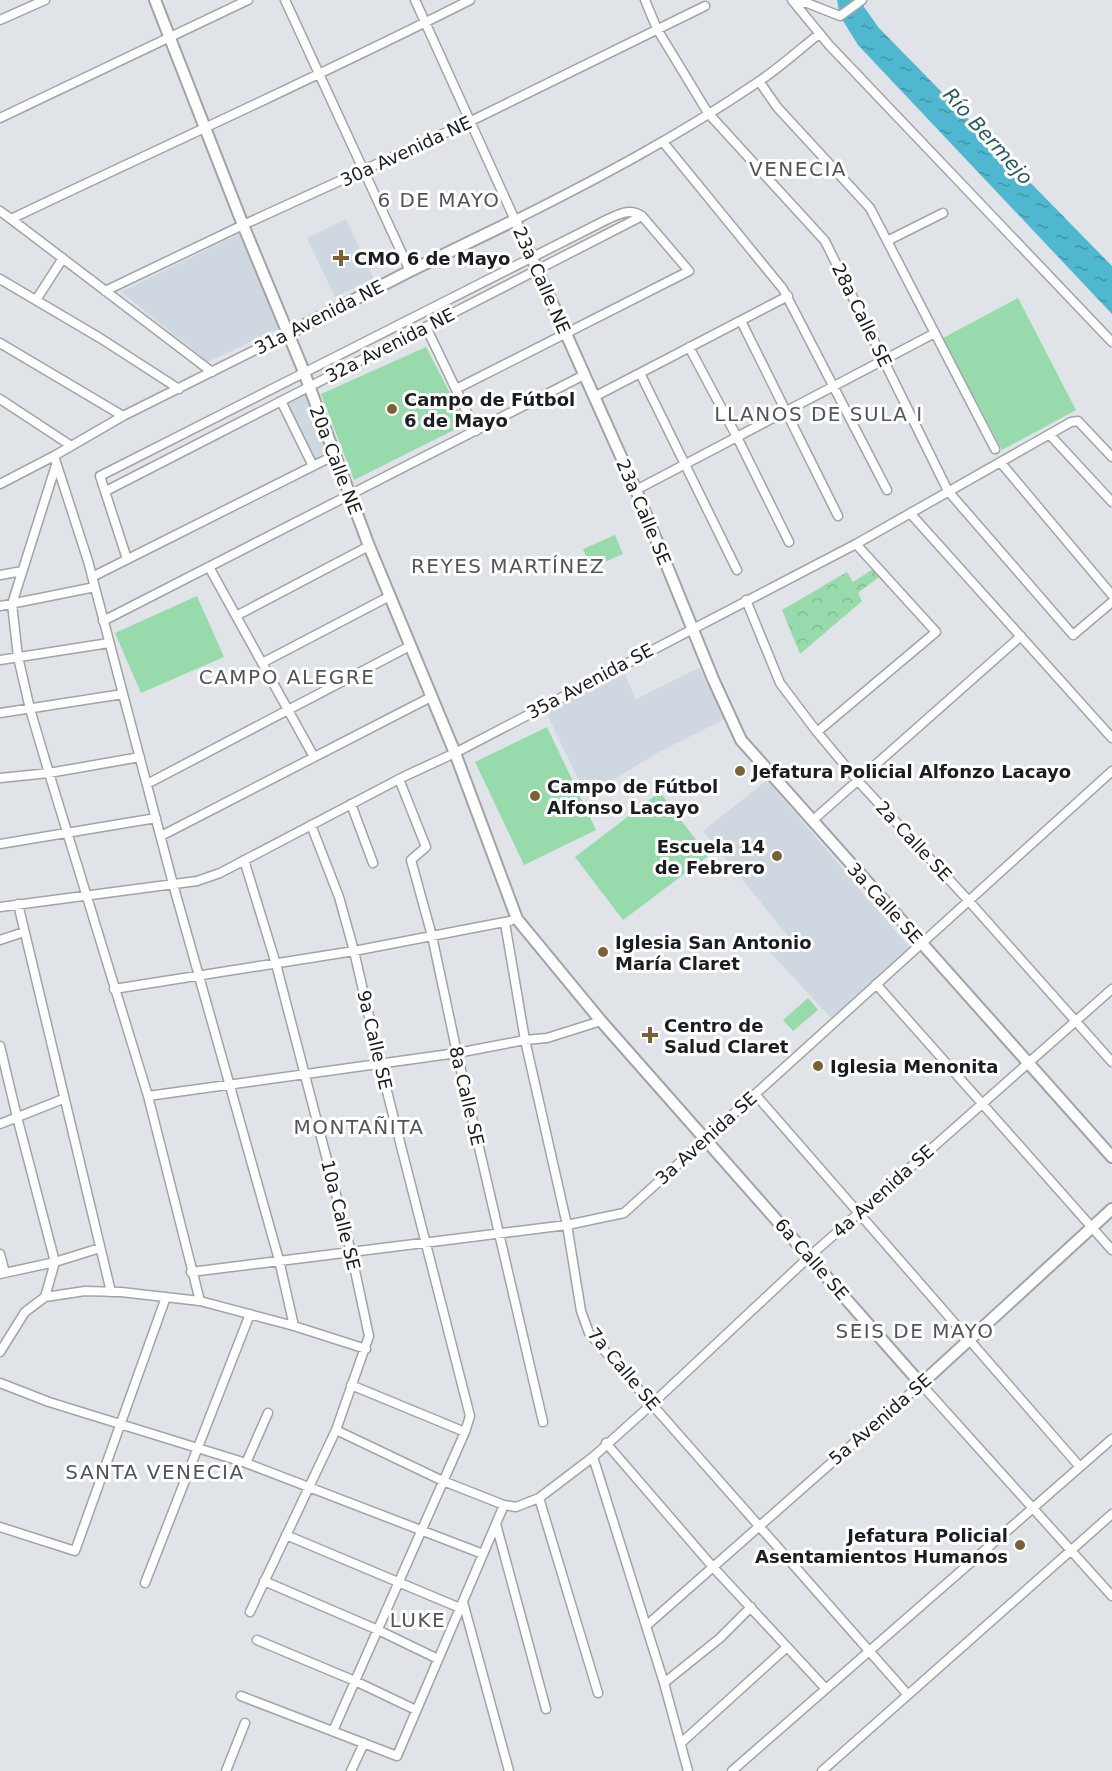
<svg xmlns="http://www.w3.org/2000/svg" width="1112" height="1771" viewBox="0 0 1112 1771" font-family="'DejaVu Sans',sans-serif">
<defs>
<pattern id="park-crowns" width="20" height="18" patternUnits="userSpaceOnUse" patternTransform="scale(1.5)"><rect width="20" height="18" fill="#97dbac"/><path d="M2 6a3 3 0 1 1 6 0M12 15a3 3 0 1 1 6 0" fill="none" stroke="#82bc94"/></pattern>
<pattern id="water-ripples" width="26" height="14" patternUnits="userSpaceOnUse" patternTransform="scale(1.5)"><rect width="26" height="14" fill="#4fb8d0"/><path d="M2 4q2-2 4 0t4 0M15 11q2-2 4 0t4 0" fill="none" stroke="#4195a8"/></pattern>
</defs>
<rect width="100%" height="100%" fill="#e0e3e7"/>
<path fill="#cfd8e1" d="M346 219 374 279 335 297 307 238Z
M239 234 280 328 208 362 121 292Z
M307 394 330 453 313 461 285 405Z
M699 668 725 719 659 752 586 796 546 712 622 669 636 699Z
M767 780 910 948 832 1019 770 952 788 936 703 831Z"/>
<path fill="url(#park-crowns)" d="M873 569 879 577 858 593 862 601 800 654 782 610 847 572 853 582Z"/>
<path fill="#97dbac" d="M1018 298 1076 410 1002 450 943 338Z
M426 347 466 424 354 480 321 394Z
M615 535 623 554 591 568 583 549Z
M197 596 224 657 141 693 115 633Z
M547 727 596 830 524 865 475 762Z
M660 792 708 856 623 920 575 857Z
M808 998 818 1010 793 1031 783 1020Z"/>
<path fill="url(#water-ripples)" d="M837 0H862L864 7 879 28 1112 266V314L858 45 840 16Z"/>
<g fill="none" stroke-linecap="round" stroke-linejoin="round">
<defs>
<path id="minor" d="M285 0 410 271
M415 0 515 220C599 178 680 135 758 82 779 68 799 50 819 34
M645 0 657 29 708 113 825 241 948 491 1073 635 1112 602
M792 0 829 45 1112 342
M796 3H807L840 16 862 0
M0 20 45 0
M759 81 777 107 870 208 995 449
M0 118 248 0
M663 142 783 289 887 490
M0 211 11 219C164 146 318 77 470 0
M11 219 212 372
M887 241 943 213
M0 279 100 338 179 389
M105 291 243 225 471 121 705 6
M36 300 63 258
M741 321 838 516
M426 327 476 431
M0 343 123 416
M689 347 737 437 789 542
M640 373 737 570
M594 397 788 296
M0 399 70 445
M281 401 313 466
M1050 435 1112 502
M54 456 88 561 173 884 279 1260 294 1326
M1001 463 1112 595
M56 465 12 604 18 657 30 709 49 773 148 1096 200 1301
M0 484 54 456 123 416 287 334
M636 490 935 333
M106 491 642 216
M910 513 1112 738
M127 559 100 476 608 219C620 214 630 208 642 216L689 271 456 389
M209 567 314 757
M0 575 22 571
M92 577 335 455
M746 600 780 683 817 732 858 781 968 900 1112 1062
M0 606 95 587
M236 616 369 546
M103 621 584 375
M0 660 109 643
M262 663 390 596
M0 713 123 694
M817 732 936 632 856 544
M0 778 49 773 140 757
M399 779 426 847 411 860 432 936 457 1053 543 1422
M147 784 410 646
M351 804 373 863
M812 821 1021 636
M311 825 339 897 354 951 380 1064 470 1416 465 1432 333 1731
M161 836 431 697
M0 844 156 818
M244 860 276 964 351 1252 369 1336 336 1430 250 1612
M18 904 111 1292
M0 907 197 881 220 873 403 777 455 753 856 544 1071 422 1078 421 1112 457
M505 923 525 1040 567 1225 581 1311 589 1333 908 1695
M0 940 24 932
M876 984 1112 1250
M114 989 354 951 510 921
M0 1046 17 1117 55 1262 45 1297
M755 1094 1080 1467
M148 1096 457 1053 525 1040 547 1038 601 1021
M0 1124 63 1099
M0 1254 5 1273
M191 1272 567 1225 624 1213 1112 771
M0 1274 55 1262 100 1248
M0 1352 25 1312 45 1297 85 1291 121 1292 200 1301 294 1326 366 1349
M0 1383 49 1402 246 1463 483 1554
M351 1385 465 1432
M336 1430 443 1481 504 1505 516 1507 539 1498 593 1457 652 1404 810 1256 1112 989
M606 1443 712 1566 826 1689
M593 1457 664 1683 688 1771
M246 1463 268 1413
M539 1498 598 1693
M496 1524 546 1709
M0 1527 75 1551 166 1297
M286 1535 460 1608
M264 1581 378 1630 438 1659
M145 1583 250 1314
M463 1602 509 1771
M646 1626 921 1384 1112 1596
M257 1640 355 1681 416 1710
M664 1683 720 1638 751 1607
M241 1696 397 1756 504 1505
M681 1743 787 1647
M226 1771 245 1723
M351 1771 364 1743
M732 1771 1112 1439
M822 1771 1112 1514"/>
<path id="tertiary" d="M155 0 243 225 302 367 369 546 455 753 517 919 601 1021 921 1384 1112 1209
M287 334 410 271 515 220 636 490 713 679 741 740 1112 1157"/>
</defs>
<use href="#minor" stroke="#a1a4a7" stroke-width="11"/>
<use href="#tertiary" stroke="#a1a4a7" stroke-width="14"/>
<use href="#minor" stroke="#fff" stroke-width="8"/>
<use href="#tertiary" stroke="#fff" stroke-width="10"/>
</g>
<g fill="#7b6133" stroke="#fff" stroke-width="2">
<path d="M338 249h6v6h6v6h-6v6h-6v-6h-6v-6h6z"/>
<circle cx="392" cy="409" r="6"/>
<circle cx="740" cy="771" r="6"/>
<circle cx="535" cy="796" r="6"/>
<circle cx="777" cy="856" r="6"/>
<circle cx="603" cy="952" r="6"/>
<path d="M647 1026h6v6h6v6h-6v6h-6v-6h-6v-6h6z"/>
<circle cx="818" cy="1066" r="6"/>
<circle cx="1020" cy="1545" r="6"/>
</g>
<g text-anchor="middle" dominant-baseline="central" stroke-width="6" stroke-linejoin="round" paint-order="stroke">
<g font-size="18" fill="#1c1d1f" stroke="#fff">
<text transform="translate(406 151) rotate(-25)">30a Avenida NE</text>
<text transform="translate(542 280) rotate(66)">23a Calle NE</text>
<text transform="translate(862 315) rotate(64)">28a Calle SE</text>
<text transform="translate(319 317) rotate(-27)">31a Avenida NE</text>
<text transform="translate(390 345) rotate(-27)">32a Avenida NE</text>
<text transform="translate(336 460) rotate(69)">20a Calle NE</text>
<text transform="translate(644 512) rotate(67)">23a Calle SE</text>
<text transform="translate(590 681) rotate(-28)">35a Avenida SE</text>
<text transform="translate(914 841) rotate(47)">2a Calle SE</text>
<text transform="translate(885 903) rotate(48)">3a Calle SE</text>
<text transform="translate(375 1040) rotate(77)">9a Calle SE</text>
<text transform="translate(467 1096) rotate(77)">8a Calle SE</text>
<text transform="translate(706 1138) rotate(-42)">3a Avenida SE</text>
<text transform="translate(883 1191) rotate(-42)">4a Avenida SE</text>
<text transform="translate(341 1215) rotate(76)">10a Calle SE</text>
<text transform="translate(812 1259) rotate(49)">6a Calle SE</text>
<text transform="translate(624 1369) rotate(50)">7a Calle SE</text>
<text transform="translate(880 1419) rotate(-41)">5a Avenida SE</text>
</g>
<g font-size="18" font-weight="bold" fill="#1c1d1f" stroke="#fff" text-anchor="start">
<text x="354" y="258">CMO 6 de Mayo</text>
<text x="404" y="399">Campo de Fútbol<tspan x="404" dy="21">6 de Mayo</tspan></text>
<text x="752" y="771">Jefatura Policial Alfonzo Lacayo</text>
<text x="547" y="786">Campo de Fútbol<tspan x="547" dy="21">Alfonso Lacayo</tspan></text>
<text x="765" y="846" text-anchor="end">Escuela 14<tspan x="765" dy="21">de Febrero</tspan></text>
<text x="615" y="942">Iglesia San Antonio<tspan x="615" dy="21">María Claret</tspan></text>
<text x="664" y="1025">Centro de<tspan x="664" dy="21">Salud Claret</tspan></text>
<text x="830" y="1066">Iglesia Menonita</text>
<text x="1008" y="1535" text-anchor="end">Jefatura Policial<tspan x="1008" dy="21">Asentamientos Humanos</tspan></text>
</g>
<g font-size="20" font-style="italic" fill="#2c5a65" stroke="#fff">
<text transform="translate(988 136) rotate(48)">Río Bermejo</text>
</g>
<g font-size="20" letter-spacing="1.5" fill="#535559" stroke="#fff">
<text x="798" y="169">VENECIA</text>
<text x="439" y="200">6 DE MAYO</text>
<text x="819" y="414">LLANOS DE SULA I</text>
<text x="508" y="566">REYES MARTÍNEZ</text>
<text x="287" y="677">CAMPO ALEGRE</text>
<text x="359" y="1127">MONTAÑITA</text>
<text x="915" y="1331">SEIS DE MAYO</text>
<text x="155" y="1472">SANTA VENECIA</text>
<text x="418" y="1620">LUKE</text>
</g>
</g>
</svg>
